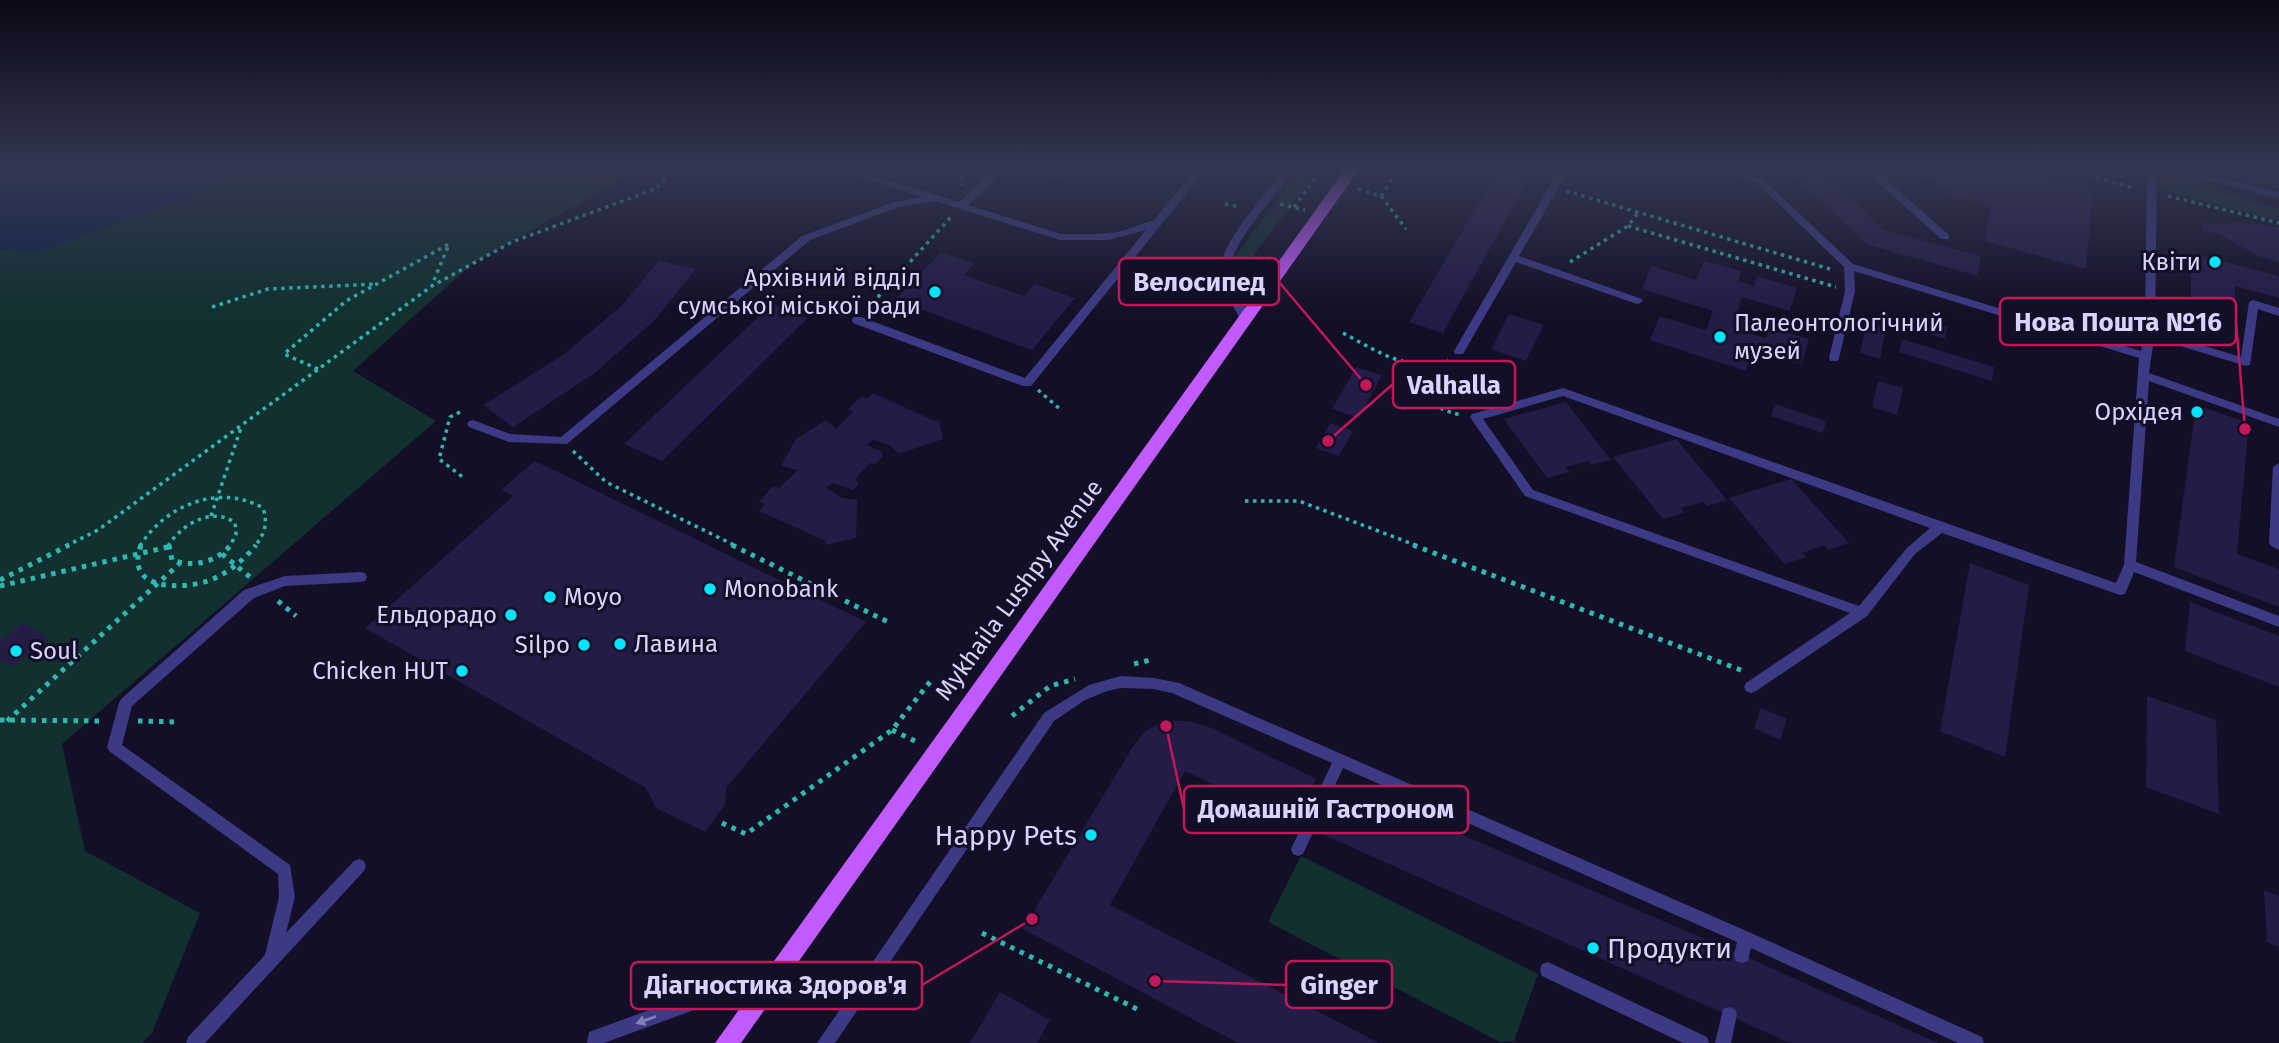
<svg xmlns="http://www.w3.org/2000/svg" width="2279" height="1043" viewBox="0 0 2279 1043" font-family="'Fira Sans',sans-serif">
<rect width="100%" height="100%" fill="#130f26"/>
<path fill="#12302f" d="M227 168H643L473 263 353 371 436 421 62 744 85 851 200 913 152 1033 142 1043H0V249L31 253 193 196Z
M1302 168H1319L1239 275 1233 267V259Z
M2193 168H2230L2279 180V189Z
M2160 170 2201 180 2216 192 2279 209V221L2159 190Z
M1301 856 1538 974 1514 1041 1500 1042 1268 922Z"/>
<path fill="#0c2248" d="M0 168H227L193 196 103 229 31 253 0 249Z"/>
<path fill="#241b47" d="M1499 168 1531 174 1443 333 1409 322Z
M1786 168H1820L1883 230 1981 256 1978 276 1866 244Z
M1885 168H2017L2093 187 2086 269 1985 241 1991 206 1949 195 1950 190 1934 186 1935 182Z
M1274 204 1284 208 1277 217 1267 214Z
M2202 221 2219 225 2234 222 2279 227V262L2258 256 2220 234 2203 230Z
M941 252 975 263 964 275 1024 296 1034 284 1075 298 1032 350 895 300Z
M2191 253 2279 276V298L2235 286 2236 328 2191 316Z
M659 261 696 269 656 319 596 372 513 427 483 405 563 355 622 305Z
M1704 261 1741 271 1738 281 1754 286 1757 276 1797 288 1790 311 1742 297 1736 317 1751 322 1748 333 1766 338 1769 327 1809 339 1802 364 1753 349 1746 371 1650 340 1660 316 1706 330 1713 311 1642 289 1651 266 1696 280Z
M772 304 808 318 662 461 624 444Z
M1509 314 1544 325 1526 361 1491 349Z
M1905 315 1947 327 1945 339 1903 326Z
M1867 322 1886 327 1880 359 1860 353Z
M1902 339 1994 367 1992 381 1899 352Z
M1356 367 1382 375 1359 418 1332 409Z
M1878 381 1903 388 1897 415 1872 407Z
M873 393 935 421 939 420 943 439 898 454 890 445 873 440 867 445 881 451 883 456 875 464 870 463 855 479 859 483 853 490 832 483 826 488 842 498 857 500 856 538 826 545V541L759 511 765 504 759 502 773 486 779 488 798 470 781 466 796 439 826 420 836 429 853 412 848 409 862 396 867 399Z
M1566 402 1611 460 1591 465 1588 461 1566 467 1569 472 1547 478 1504 419Z
M1775 404 1826 421 1823 433 1771 416Z
M2196 405 2249 423 2237 554 2279 569V607L2174 567Z
M1330 423 1353 431 1339 456 1316 448Z
M1676 439 1727 500 1707 506 1703 502 1681 508 1684 513 1663 519 1613 457Z
M535 461 866 622 726 788 725 804 705 832 656 808 646 788 365 628 513 496 501 490Z
M1791 479 1849 543 1828 550 1825 545 1802 553 1806 557 1784 564 1729 498Z
M1970 563 2029 585 2005 757 1940 731Z
M2190 602 2279 636V687L2185 651Z
M23 623 49 638 12 667 0 660V642Z
M2147 696 2216 720 2219 814 2146 787Z
M1761 708 1787 719 1780 740 1754 728Z
M1165 721H1189L1212 728 1316 779 1295 823 1185 771 1110 905 1379 1043H1238L1023 929 1132 748 1145 731Z
M1344 784 1742 955 1938 1043H1790L1322 834Z
M2264 890 2279 896V947L2267 942Z
M1000 992 1050 1020 1037 1043H970Z"/>
<g fill="none" stroke-linecap="round" stroke-linejoin="round">
<path stroke="#2fb8b0" stroke-width="3.5" stroke-dasharray="3.5 4.5" stroke-linecap="butt" d="M962 168V185
M2058 168 2135 188
M1071 173 1112 168
M1358 189 1381 196 1406 229
M1566 191 1830 269
M1381 196 1399 168
M2168 196 2279 223
M1225 204 1241 207
M1280 204 1305 210
M1294 207 1323 168
M1628 226 1836 287
M1570 262 1628 226 1637 214
M212 307 268 289 376 284
M867 309 951 217
M1343 333C1377 351 1409 374 1448 360
M1411 366 1410 381C1424 400 1439 411 1462 415
M318 369 284 354 346 301 449 244 432 285
M1038 390 1061 410
M460 412 450 417 439 459 464 478
M573 451 606 482 736 546
M1245 501H1299L1418 546
M211 516 241 428
M66 546 98 530 432 286 512 242 655 189 675 168
M140 546C165 505 220 483 263 508 268 524 265 533 255 546
M168 546C180 526 212 505 235 523L236 534 230 546"/>
<path stroke="#2fb8b0" stroke-width="5" stroke-dasharray="4.5 6" stroke-linecap="butt" d="M141 545C124 590 179 590 208 581 227 574 244 560 256 545
M169 545 172 560C194 568 216 562 231 545
M732 545 888 622
M1413 545 1746 672
M222 554 250 577
M0 580 69 545
M0 586 168 547
M278 601 296 616
M1134 664 1150 660
M1012 716 1050 686 1075 679
M0 720 104 721
M7 721 179 564
M138 721 179 722
M892 730 919 743
M722 823 746 834 892 730 933 678
M982 933 1139 1010"/>
<path fill="#3d3a85" fill-rule="evenodd" d="M833 168H848L959 202 996 168H1006L968 205 1061 234H1096L1119 232 1154 220 1197 168H1207L1031 386H1023L853 323 852 320 853 317H861L1025 378 1146 230 1108 240H1060L935 201 899 207 810 240 567 444 509 442 469 427 467 424 469 421 473 420 510 434 561 437 802 236 894 202 922 197Z
M1025 168H1041L1062 175 1057 178Z
M1286 168H1296C1281 189 1230 244 1231 267 1232 285 1243 302 1250 318L1249 321H1241C1233 305 1222 287 1221 269 1219 244 1270 189 1286 168Z
M1560 168H1570L1519 256 1642 299 1643 301 1638 304 1634 303 1516 262 1463 354H1455L1454 351Z
M1709 168H1724L1763 179 1853 264 2141 351 2145 333 2147 168H2157L2155 331 2241 357 2249 302 2253 300 2279 308V316L2258 309 2250 365 2246 366 2154 338 2149 373 2279 419V427L2149 381 2136 562 2279 616V627L2134 572 2125 594 2120 595 1942 533 1915 554 1867 616 1756 691 1751 693 1746 691 1744 687 1746 683 1850 613 1525 496 1472 420 1470 417 1472 414 1563 388 2116 583 2124 565 2139 358 1854 271 1855 291 1839 358 1838 361H1830L1829 358 1845 291 1844 267 1757 183ZM1563 396 1930 528 1907 548 1859 606 1533 490 1483 419Z
M1862 168H1873L1949 235V239H1941Z
M2164 168H2180L2279 192V198L2166 170Z
M2279 463V550L2271 546 2269 543 2273 467Z
M361 572 365 573 367 577 365 581 361 582 285 586 254 598 132 706 122 745 290 865 295 897 286 933 354 861 359 859 364 861 366 866 364 871 205 1043H186L188 1037 265 955 279 897 278 874 109 751 107 747 119 703 121 699 244 590 285 576Z
M1121 676 1154 678 1179 683 1751 933 1982 1037 1984 1043H1958L1751 948 1748 961 1742 963 1736 961 1734 955 1737 942 1343 768 1303 854 1298 856 1293 854 1291 849 1332 763 1172 693 1154 689 1121 688 1107 691 1085 700 1054 721 835 1043H817L1044 713 1089 685Z
M1548 962 1707 1037 1709 1043H1683L1542 976 1540 970 1542 964Z
M778 963 784 965 786 971 784 977 604 1043H587L589 1032Z
M1729 1007 1735 1009 1737 1015 1731 1043H1715L1723 1009Z"/>
<path fill="#c25bff" fill-rule="evenodd" d="M1346 168H1360L741 1043H715Z"/>
</g>
<defs><path id="oneway-solid" d="M-6-.8H1V-3.2L6.5 0L1 3.2V.8H-6Z" transform="scale(1.75)"/></defs>
<use fill="#837fbc" href="#oneway-solid" transform="translate(646 1020) rotate(160)"/>
<linearGradient id="sky" x2="0" y2="1"><stop stop-color="#0a0815"/><stop offset="0.54" stop-color="#333752"/><stop offset="1" stop-color="#333752" stop-opacity="0"/></linearGradient>
<rect width="2279" height="314" fill="url(#sky)"/>
<g fill="#00e5ff" stroke="#130f26" stroke-width="2.5">
<circle cx="2215" cy="262" r="7"/>
<circle cx="935" cy="292" r="7"/>
<circle cx="1720" cy="337" r="7"/>
<circle cx="2197" cy="412" r="7"/>
<circle cx="710" cy="589" r="7"/>
<circle cx="550" cy="597" r="7"/>
<circle cx="511" cy="615" r="7"/>
<circle cx="620" cy="644" r="7"/>
<circle cx="584" cy="645" r="7"/>
<circle cx="16" cy="651" r="7"/>
<circle cx="462" cy="671" r="7"/>
<circle cx="1091" cy="835" r="7"/>
<circle cx="1593" cy="948" r="7"/>
</g>
<g text-anchor="middle" dominant-baseline="central" stroke-width="6" stroke-linejoin="round" paint-order="stroke">
<g font-size="24" fill="#d9d4ff" stroke="#130f26" text-anchor="end">
<text x="2201" y="262">Квіти</text>
<text x="921" y="278">Архівний відділ<tspan x="921" dy="28">сумської міської ради</tspan></text>
<text x="1734" y="323" text-anchor="start">Палеонтологічний<tspan x="1734" dy="28">музей</tspan></text>
<text x="2183" y="412">Орхідея</text>
<text x="724" y="589" text-anchor="start">Monobank</text>
<text x="564" y="597" text-anchor="start">Moyo</text>
<text x="497" y="615">Ельдорадо</text>
<text x="634" y="644" text-anchor="start">Лавина</text>
<text x="570" y="645">Silpo</text>
<text x="30" y="651" text-anchor="start">Soul</text>
<text x="448" y="671">Chicken HUT</text>
</g>
<g font-size="24" fill="#d9d4ff" stroke="#130f26">
<text transform="translate(1019 590) rotate(-54)">Mykhaila Lushpy Avenue</text>
</g>
<g font-size="28" fill="#d9d4ff" stroke="#130f26" text-anchor="end">
<text x="1077" y="835">Happy Pets</text>
<text x="1607" y="948" text-anchor="start">Продукти</text>
</g>
</g>
<path fill="none" stroke="#c2185b" stroke-width="2.5" d="M1366 385L1279 282M2245 429L2236 322M1328 441L1393 384M1166 726L1184 809M1155 981L1286 985M1032 919L922 985"/>
<g fill="#c2185b" stroke="#130f26" stroke-width="2.5">
<circle cx="1366" cy="385" r="7"/>
<circle cx="2245" cy="429" r="7"/>
<circle cx="1328" cy="441" r="7"/>
<circle cx="1166" cy="726" r="7"/>
<circle cx="1155" cy="981" r="7"/>
<circle cx="1032" cy="919" r="7"/>
</g>
<g fill="#130f26" stroke="#c2185b" stroke-width="2.5">
<rect x="1119" y="258" width="160" height="47" rx="7"/>
<rect x="2000" y="298" width="236" height="47" rx="7"/>
<rect x="1393" y="361" width="122" height="47" rx="7"/>
<rect x="1184" y="786" width="284" height="47" rx="7"/>
<rect x="1286" y="961" width="106" height="47" rx="7"/>
<rect x="631" y="962" width="291" height="47" rx="7"/>
</g>
<g font-size="26" text-anchor="middle" font-weight="bold" fill="#d9d4ff">
<text x="1199" y="291">Велосипед</text>
<text x="2118" y="331">Нова Пошта №16</text>
<text x="1454" y="394">Valhalla</text>
<text x="1326" y="818">Домашній Гастроном</text>
<text x="1339" y="994">Ginger</text>
<text x="776" y="994">Діагностика Здоров'я</text>
</g>
</svg>
